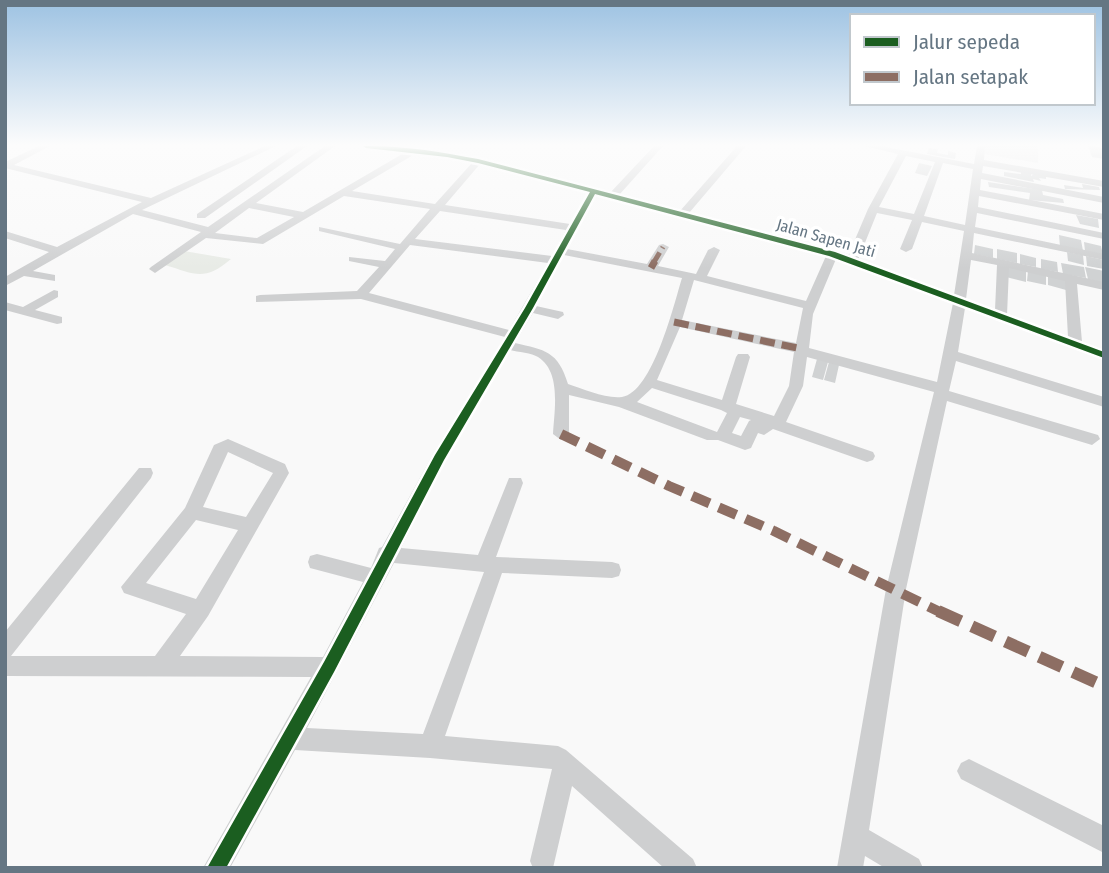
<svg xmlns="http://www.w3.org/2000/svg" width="1109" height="873" viewBox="0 0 1109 873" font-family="'Fira Sans Condensed',sans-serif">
<rect width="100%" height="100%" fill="#f9f9f9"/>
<path fill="#e8e9e9" d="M985 146H1038V163L984 154Z"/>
<path fill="#e8ebe6" d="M184 251 231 259C204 282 195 274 165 265Z"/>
<path fill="#d0d2d3" d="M1088 146 1104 148V159L1092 157Z
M929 148 938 149 937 153 948 155V151L956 153 955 159 927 154Z
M919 163 932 166 927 176 915 173Z
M1021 171 1031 173V176L1034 174 1046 176V179L1039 178 1041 181 1033 179 1034 182 1004 176V172L1021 174Z
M988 182 1042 190 1043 195 1063 199 1064 203 1029 200 1030 193 989 187Z
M1082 184 1099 187 1100 190 1065 189 1064 185 1083 188Z
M1076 215 1098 219 1099 228 1080 224Z
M1059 235 1081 240 1083 251 1060 247Z
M1084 242 1101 246 1103 255 1085 251Z
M975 245 993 249V258L974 254Z
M997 249 1017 253V263L997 259Z
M1067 252 1083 255 1084 265 1068 261Z
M1020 254 1036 258V267L1020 264Z
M1086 256 1104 260V269L1087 266Z
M1041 259 1057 262 1058 272 1041 269Z
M1061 263 1084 267 1086 278 1063 274Z
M1006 266 1026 270V282L1006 277Z
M1085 267 1104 271V283L1088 279Z
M1028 271 1046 275V285L1027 281Z
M1048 275 1066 280V290L1048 285Z
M817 359 828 362 823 380 812 377Z
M829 362 839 365 835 383 824 380Z"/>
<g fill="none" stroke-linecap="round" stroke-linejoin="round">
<path fill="#cecfd0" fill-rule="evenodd" d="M39 146H50L14 165 151 198 265 146H276L142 210 208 227 325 146H335L256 203 303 212 404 153 366 149 362 146C447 146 528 171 610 193L654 146H663L619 195 680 211 737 146H746L689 213 848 256 868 209 898 154 864 146H881L974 164 977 146H985L984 160 1104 181V187L983 166 982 173 1104 197V203L981 179 980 190 1104 214V220L979 196 978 207 1104 233V239L977 213 975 227 1104 254V260L974 233 972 253 1104 282V290L1077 284 1082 342 1104 350V359L965 308 958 352 1104 397V407L956 361 949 391 1098 435 1100 439 1092 445 947 401 906 589 869 830 919 859 923 868H885L865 856 863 868H837L886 589 934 392 807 357 803 386 786 422 873 452 875 456 873 460 867 462 773 429 764 435 758 433 751 448 745 450 718 440H707L619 407 569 395V434L561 440 553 434C554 412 562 372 538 357 532 353 518 352 510 350L446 460 401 548 478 555 507 483 509 478H521L523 483 496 557 612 562 619 564 621 570 619 576 612 578 502 573 445 736 558 746 566 750 693 859 697 868H664L572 786 553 868H533L530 861 552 769 430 758 295 750 230 868H203L311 677 5 676V632L139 468H151L153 473 151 478 11 656H155L186 614 124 593 121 587 185 508 214 445 228 439 285 464 289 473 208 616 180 656 323 657 363 582 310 568 308 562 310 556 317 554 371 568 379 548 382 547 433 454 505 337 361 299 256 302V296L260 295 357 291 379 267 349 261V257L385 261 395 249 319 231V227L400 244 430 209 344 196 263 244 206 238 155 273 149 269 151 267 201 232 133 214 33 271 55 275V281L24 276 5 286V277L49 252 5 238V231L57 247 142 202 5 168V162ZM415 154 472 163 435 204 352 191ZM906 156 935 162 914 214 879 207ZM943 163 973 169 965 225 924 216ZM480 164 588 193 570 224 445 205ZM596 195 826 256 806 301 707 276 720 250 714 247 708 250 696 274 658 266 669 247 663 244 659 245 647 264 567 249ZM249 208 294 217 257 238 215 233ZM440 211 566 230 552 256 415 239ZM877 213 912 220 900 249 906 252 912 249 922 222 964 231 954 295 858 260ZM410 245 548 263 509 330 369 293ZM564 255 682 278C674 304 653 392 622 397 605 399 584 389 568 384 558 351 545 350 515 343L533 313 558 319 564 315 563 312 536 306ZM836 259 953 303 937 382 809 348 813 314ZM971 260 997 265 995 310 966 299ZM1009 268 1065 281 1068 337 1007 315ZM694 280 803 308 796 343 682 320ZM680 327 794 352 789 386 774 416 736 404 750 357 748 354H738L736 357 722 400 657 380ZM652 388 721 410 727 413 717 432 637 402ZM740 417 751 420 749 421 741 436 732 433ZM228 452 273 473 246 517 203 507ZM196 520 238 530 196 599 146 583ZM394 563 484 572 423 734 307 728Z
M297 146H307L205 218H197V214Z
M54 290 58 291V297L35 310 62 317V323L57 324 5 310V302L23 307Z
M969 759 1104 826V853L961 779 957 771 961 763Z"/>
<path stroke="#8d6e63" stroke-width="5" stroke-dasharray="11 5" stroke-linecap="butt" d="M654 262 663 247"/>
<path stroke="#8d6e63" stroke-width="7" stroke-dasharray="15 7" stroke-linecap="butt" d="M651 268 655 261
M674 322 802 349"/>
<path stroke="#8d6e63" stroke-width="10" stroke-dasharray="19 10" stroke-linecap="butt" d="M561 434 669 486 774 531 942 613"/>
<path stroke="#8d6e63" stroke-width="12" stroke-dasharray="25 12" stroke-linecap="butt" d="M938 611 1104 686"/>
<defs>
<path id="cycleway" d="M363 146C401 145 441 152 478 159L835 252 1104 352V358L829 256 595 194 533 308 444 460 334 672 226 868H207L324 662 435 455 525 308 590 192 478 163 447 157 366 148Z"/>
</defs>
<use href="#cycleway" stroke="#fff" stroke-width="5"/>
<use href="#cycleway" fill="#1b5e20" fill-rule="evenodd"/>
</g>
<linearGradient id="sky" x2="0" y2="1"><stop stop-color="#9dc2e2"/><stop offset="0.54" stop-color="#fcfcfc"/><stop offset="1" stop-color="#fcfcfc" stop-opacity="0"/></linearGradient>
<rect width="1109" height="268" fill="url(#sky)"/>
<g text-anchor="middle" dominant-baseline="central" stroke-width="7" stroke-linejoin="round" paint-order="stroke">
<g font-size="16" fill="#657683" stroke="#fff">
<text transform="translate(826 238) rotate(16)">Jalan Sapen Jati</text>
</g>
</g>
<rect width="1109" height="873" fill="none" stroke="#657683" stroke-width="14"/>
<rect x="850" y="14" width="245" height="91" fill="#ffffff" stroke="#c1c8cd" stroke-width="2"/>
<rect x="864" y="37" width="35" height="10" fill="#1b5e20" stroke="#c1c8cd" stroke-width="2"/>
<text x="913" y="49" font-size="21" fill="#657683">Jalur sepeda</text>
<rect x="864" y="72" width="35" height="10" fill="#8d6e63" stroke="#c1c8cd" stroke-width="2"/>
<text x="913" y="84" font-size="21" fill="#657683">Jalan setapak</text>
</svg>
